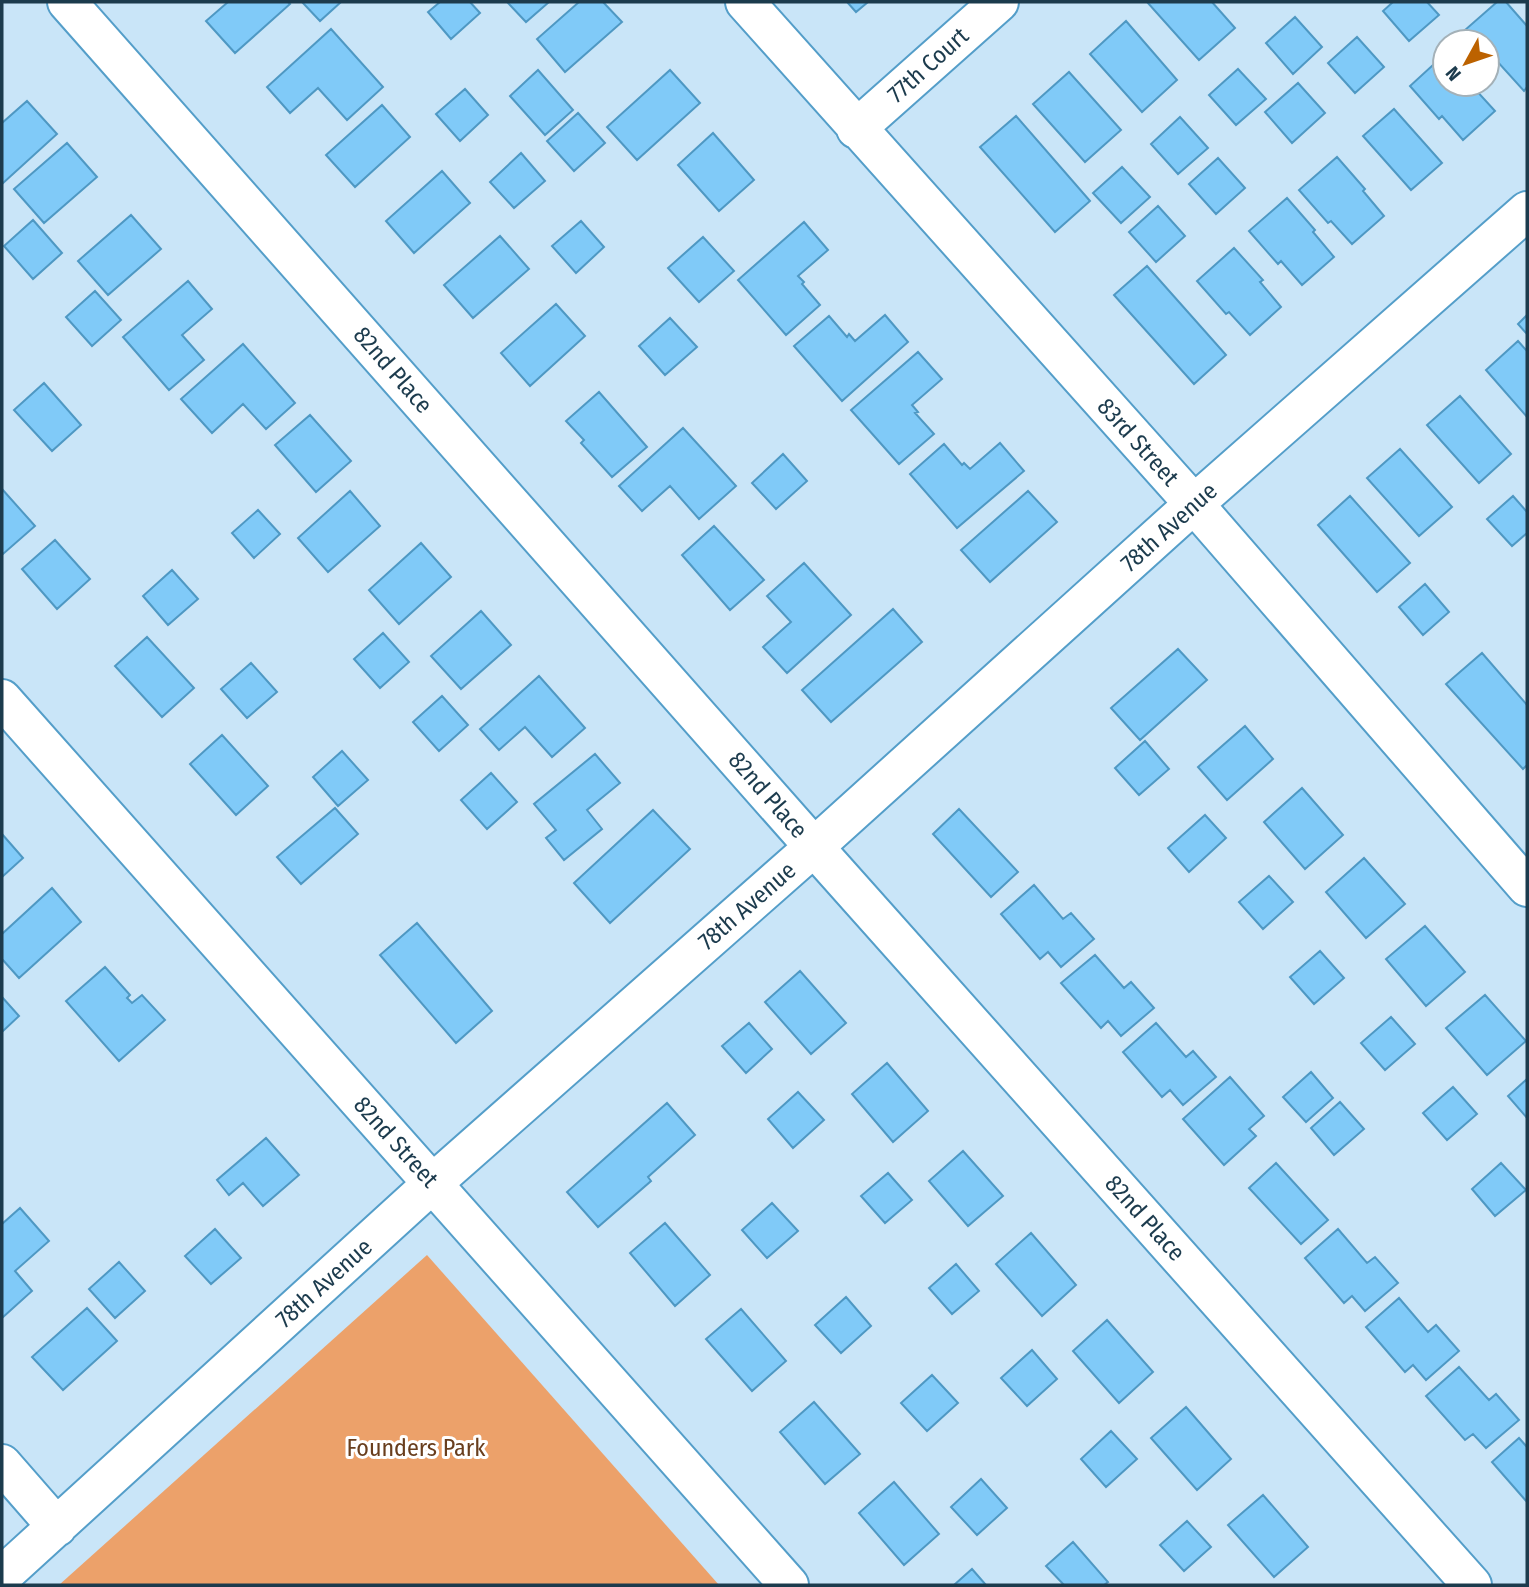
<svg xmlns="http://www.w3.org/2000/svg" width="1529" height="1587" viewBox="0 0 1529 1587" font-family="'Fira Sans Condensed',sans-serif">
<rect width="100%" height="100%" fill="#c9e5f8"/>
<path fill="#eca16a" d="M427 1255 719 1585H59Z"/>
<path fill="#80caf8" stroke="#4e98c3" stroke-width="2" d="M228 2H288L290 4 235 53 206 21Z
M302 2H341L320 21Z
M440 2H470L480 13 451 39 428 12Z
M507 2H549L526 22Z
M579 2H603L622 22 565 72 537 39Z
M847 2H868L856 12Z
M1147 2H1212L1235 28 1199 60Z
M1393 2H1427L1439 15 1409 41 1383 11Z
M1497 2H1506L1527 26V87L1524 91 1497 61 1494 63 1487 55V42H1475L1465 30Z
M1295 17 1322 47 1293 74 1266 43Z
M1126 21 1177 80 1142 112 1090 54Z
M331 29 383 87 347 120 318 88 290 113 267 87Z
M1357 37 1384 67 1355 93 1328 63Z
M1445 54V84H1475L1473 87 1495 111 1463 140 1442 116 1439 119 1410 86Z
M1238 69 1266 99 1236 125 1209 95Z
M538 70 573 110 545 135 510 96Z
M670 70 700 103 637 160 607 127Z
M1069 72 1121 130 1085 162 1033 104Z
M1298 83 1325 113 1292 143 1265 112Z
M465 89 488 115 460 141 436 114Z
M27 101 57 134 2 184V123Z
M382 105 410 137 355 187 326 155Z
M1394 109 1442 163 1411 190 1363 136Z
M578 113 605 143 574 171 547 141Z
M1016 116 1090 201 1055 232 980 147Z
M1180 117 1208 148 1178 174 1151 144Z
M713 133 754 180 719 211 678 165Z
M67 143 97 177 44 223 14 189Z
M521 153 545 181 514 208 490 182Z
M1337 157 1365 189 1363 191 1384 216 1352 244 1331 221 1328 223 1299 190Z
M1218 158 1245 188 1216 214 1189 184Z
M1122 167 1150 197 1121 223 1093 193Z
M442 171 470 203 414 253 386 221Z
M1287 198 1315 230 1313 232 1334 257 1302 285 1281 261 1278 264 1249 231Z
M1158 206 1185 236 1156 262 1129 232Z
M131 215 161 249 108 295 78 261Z
M33 220 62 253 33 279 4 246Z
M581 221 604 247 576 273 552 246Z
M804 222 828 250 798 276 804 282 802 284 820 305 786 335 738 280Z
M500 236 529 269 473 318 444 285Z
M703 237 734 271 699 302 668 268Z
M1234 248 1263 280 1260 282 1281 307 1250 335 1229 312 1226 314 1197 281Z
M1147 266 1226 355 1194 384 1114 295Z
M188 281 212 309 182 335 204 360 169 390 123 337Z
M95 291 121 320 92 346 66 317Z
M556 304 585 336 530 386 501 353Z
M885 315 908 342 842 401 794 346 829 316 847 337 849 334 855 341Z
M1527 315V334L1518 324Z
M670 318 697 347 665 375 639 346Z
M1518 341 1527 351V417L1486 370Z
M243 344 295 403 266 429 243 404 212 433 181 399Z
M918 352 942 379 912 405 918 412 915 413 934 434 899 464 851 410Z
M44 383 81 425 52 451 14 410Z
M599 392 647 447 612 477 581 443 584 440 566 421Z
M1460 396 1511 454 1479 483 1427 425Z
M310 415 351 461 316 492 275 445Z
M683 428 736 486 699 519 670 486 642 511 619 486Z
M1000 443 1024 471 957 528 910 474 944 444 962 465 964 463 970 469Z
M1400 449 1452 507 1419 536 1367 478Z
M783 454 807 481 776 509 752 483Z
M2 489 35 526 3 554 2 552Z
M350 491 380 526 328 572 298 538Z
M1028 491 1057 522 990 582 961 550Z
M1350 496 1410 563 1377 592 1318 525Z
M1513 496 1527 512V533L1512 546 1487 519Z
M258 510 280 534 254 558 232 533Z
M714 526 764 580 730 610 682 555Z
M55 540 90 579 57 609 22 569Z
M421 543 451 577 399 624 369 590Z
M804 563 851 615 787 673 763 647 791 622 767 596Z
M172 570 198 599 168 625 143 596Z
M1425 584 1449 612 1423 635 1399 607Z
M893 609 922 642 831 722 802 690Z
M481 611 511 645 461 689 431 656Z
M383 633 409 662 380 688 354 659Z
M147 637 194 688 162 717 115 666Z
M1178 649 1207 680 1140 740 1111 708Z
M1482 653 1527 705V765L1523 769 1446 684Z
M251 663 277 692 247 718 221 689Z
M539 676 585 728 552 757 525 727 499 750 480 729Z
M442 696 468 725 439 751 413 722Z
M1245 726 1273 759 1227 800 1198 767Z
M222 735 268 786 236 815 190 764Z
M1145 741 1169 769 1139 795 1115 768Z
M342 751 368 780 338 806 313 777Z
M595 754 620 783 587 810 602 829 564 860 546 838 556 830 534 804Z
M491 773 517 802 487 829 461 800Z
M1302 788 1343 835 1305 869 1264 822Z
M335 808 358 834 301 884 277 857Z
M959 809 1018 872 991 897 933 834Z
M653 810 690 849 610 923 574 883Z
M1205 815 1226 838 1189 872 1168 848Z
M2 834 23 858 2 877Z
M1364 858 1405 904 1366 938 1326 892Z
M1269 876 1293 902 1263 929 1239 902Z
M1034 885 1063 919 1071 913 1094 939 1061 967 1048 952 1040 959 1001 914Z
M52 888 81 922 19 978 2 959V934Z
M417 923 492 1011 456 1043 380 955Z
M1425 926 1465 972 1426 1006 1386 959Z
M1320 951 1344 978 1314 1004 1290 977Z
M1095 955 1124 988 1131 982 1154 1008 1121 1036 1108 1021 1101 1028 1061 983Z
M105 967 130 995 127 998 132 1003 142 995 165 1020 119 1061 66 1001Z
M800 971 846 1023 811 1054 765 1002Z
M1485 995 1526 1041 1487 1075 1446 1028Z
M2 997 19 1016 2 1032Z
M1391 1017 1415 1044 1385 1070 1361 1043Z
M749 1023 772 1049 746 1073 722 1046Z
M1156 1023 1186 1057 1193 1051 1216 1077 1183 1105 1170 1090 1162 1097 1123 1052Z
M887 1063 928 1111 893 1142 852 1094Z
M1311 1072 1333 1098 1306 1122 1283 1097Z
M1230 1077 1264 1116 1249 1129 1256 1136 1224 1165 1183 1119Z
M1527 1079V1118L1508 1096Z
M1453 1087 1477 1114 1447 1140 1423 1113Z
M798 1092 824 1120 793 1148 768 1119Z
M1340 1102 1364 1129 1334 1155 1311 1128Z
M667 1103 695 1135 648 1177 651 1181 598 1227 567 1192Z
M266 1138 299 1175 263 1206 243 1183 229 1195 217 1180Z
M963 1151 1003 1196 968 1226 929 1181Z
M1276 1163 1328 1220 1301 1244 1249 1188Z
M1501 1163 1526 1190 1495 1216 1472 1189Z
M888 1173 912 1200 885 1223 861 1196Z
M772 1203 798 1231 767 1258 742 1230Z
M20 1208 49 1241 15 1271 32 1291 2 1318V1224Z
M665 1223 710 1275 675 1306 630 1253Z
M215 1229 241 1258 211 1284 185 1256Z
M1338 1229 1367 1263 1375 1257 1398 1283 1365 1311 1352 1296 1344 1303 1305 1258Z
M1031 1233 1076 1285 1042 1316 996 1264Z
M119 1262 145 1291 115 1318 89 1289Z
M956 1264 979 1291 952 1314 929 1288Z
M846 1297 871 1326 841 1353 815 1325Z
M1399 1298 1428 1332 1436 1325 1459 1351 1426 1380 1413 1365 1405 1372 1366 1327Z
M87 1308 117 1341 63 1390 32 1357Z
M741 1309 786 1361 752 1391 706 1339Z
M1107 1320 1153 1372 1119 1403 1073 1351Z
M1032 1350 1057 1379 1027 1406 1001 1378Z
M1459 1367 1489 1400 1496 1394 1519 1420 1486 1448 1473 1434 1465 1440 1426 1396Z
M932 1375 958 1403 927 1431 901 1403Z
M814 1402 860 1454 825 1484 780 1432Z
M1186 1407 1231 1459 1197 1490 1151 1438Z
M1111 1431 1137 1459 1106 1487 1081 1459Z
M1519 1438 1527 1447V1502L1492 1462Z
M981 1479 1007 1508 977 1535 951 1507Z
M894 1482 939 1534 904 1565 859 1513Z
M1263 1495 1308 1547 1274 1577 1228 1525Z
M1187 1521 1211 1547 1184 1571 1160 1545Z
M1073 1542 1108 1582 1104 1585H1064L1046 1566Z
M972 1569 986 1585H954Z"/>
<g fill="none" stroke-linecap="round" stroke-linejoin="round">
<defs>
<path id="minor" d="M67 2 814 847 1472 1585
M745 2 1194 504 1527 887
M856 129 999 2
M2 699 789 1585
M2 1464 57 1527
M2 1576 433 1183 814 847 1194 504 1527 211"/>
</defs>
<use href="#minor" stroke="#549ec9" stroke-width="42"/>
<use href="#minor" stroke="#fff" stroke-width="38"/>
</g>
<g text-anchor="middle" dominant-baseline="central" stroke-width="6" stroke-linejoin="round" paint-order="stroke">
<g font-size="24" fill="#1c3b4d" stroke="#fff">
<text transform="translate(928 65) rotate(-42)">77th Court</text>
<text transform="translate(393 370) rotate(49)">82nd Place</text>
<text transform="translate(1138 442) rotate(48)">83rd Street</text>
<text transform="translate(1169 527) rotate(-42)">78th Avenue</text>
<text transform="translate(768 795) rotate(49)">82nd Place</text>
<text transform="translate(747 906) rotate(-41)">78th Avenue</text>
<text transform="translate(396 1142) rotate(48)">82nd Street</text>
<text transform="translate(1145 1218) rotate(48)">82nd Place</text>
<text transform="translate(324 1283) rotate(-42)">78th Avenue</text>
</g>
<g font-size="24" fill="#693e1d" stroke="#fff">
<text x="416" y="1448">Founders Park</text>
</g>
</g>
<rect width="1529" height="1587" fill="none" stroke="#1c3b4d" stroke-width="7"/>
<g transform="translate(1466 63) rotate(230)"><circle r="33" fill="#ffffff" stroke="#a4b1b8" stroke-width="2"/>
<path d="M0-5L12 26L0 18L-12 26Z" fill="#bc6200"/>
<text y="-10" font-size="19" font-weight="bold" text-anchor="middle" fill="#1c3b4d">N</text>
</g>
</svg>
